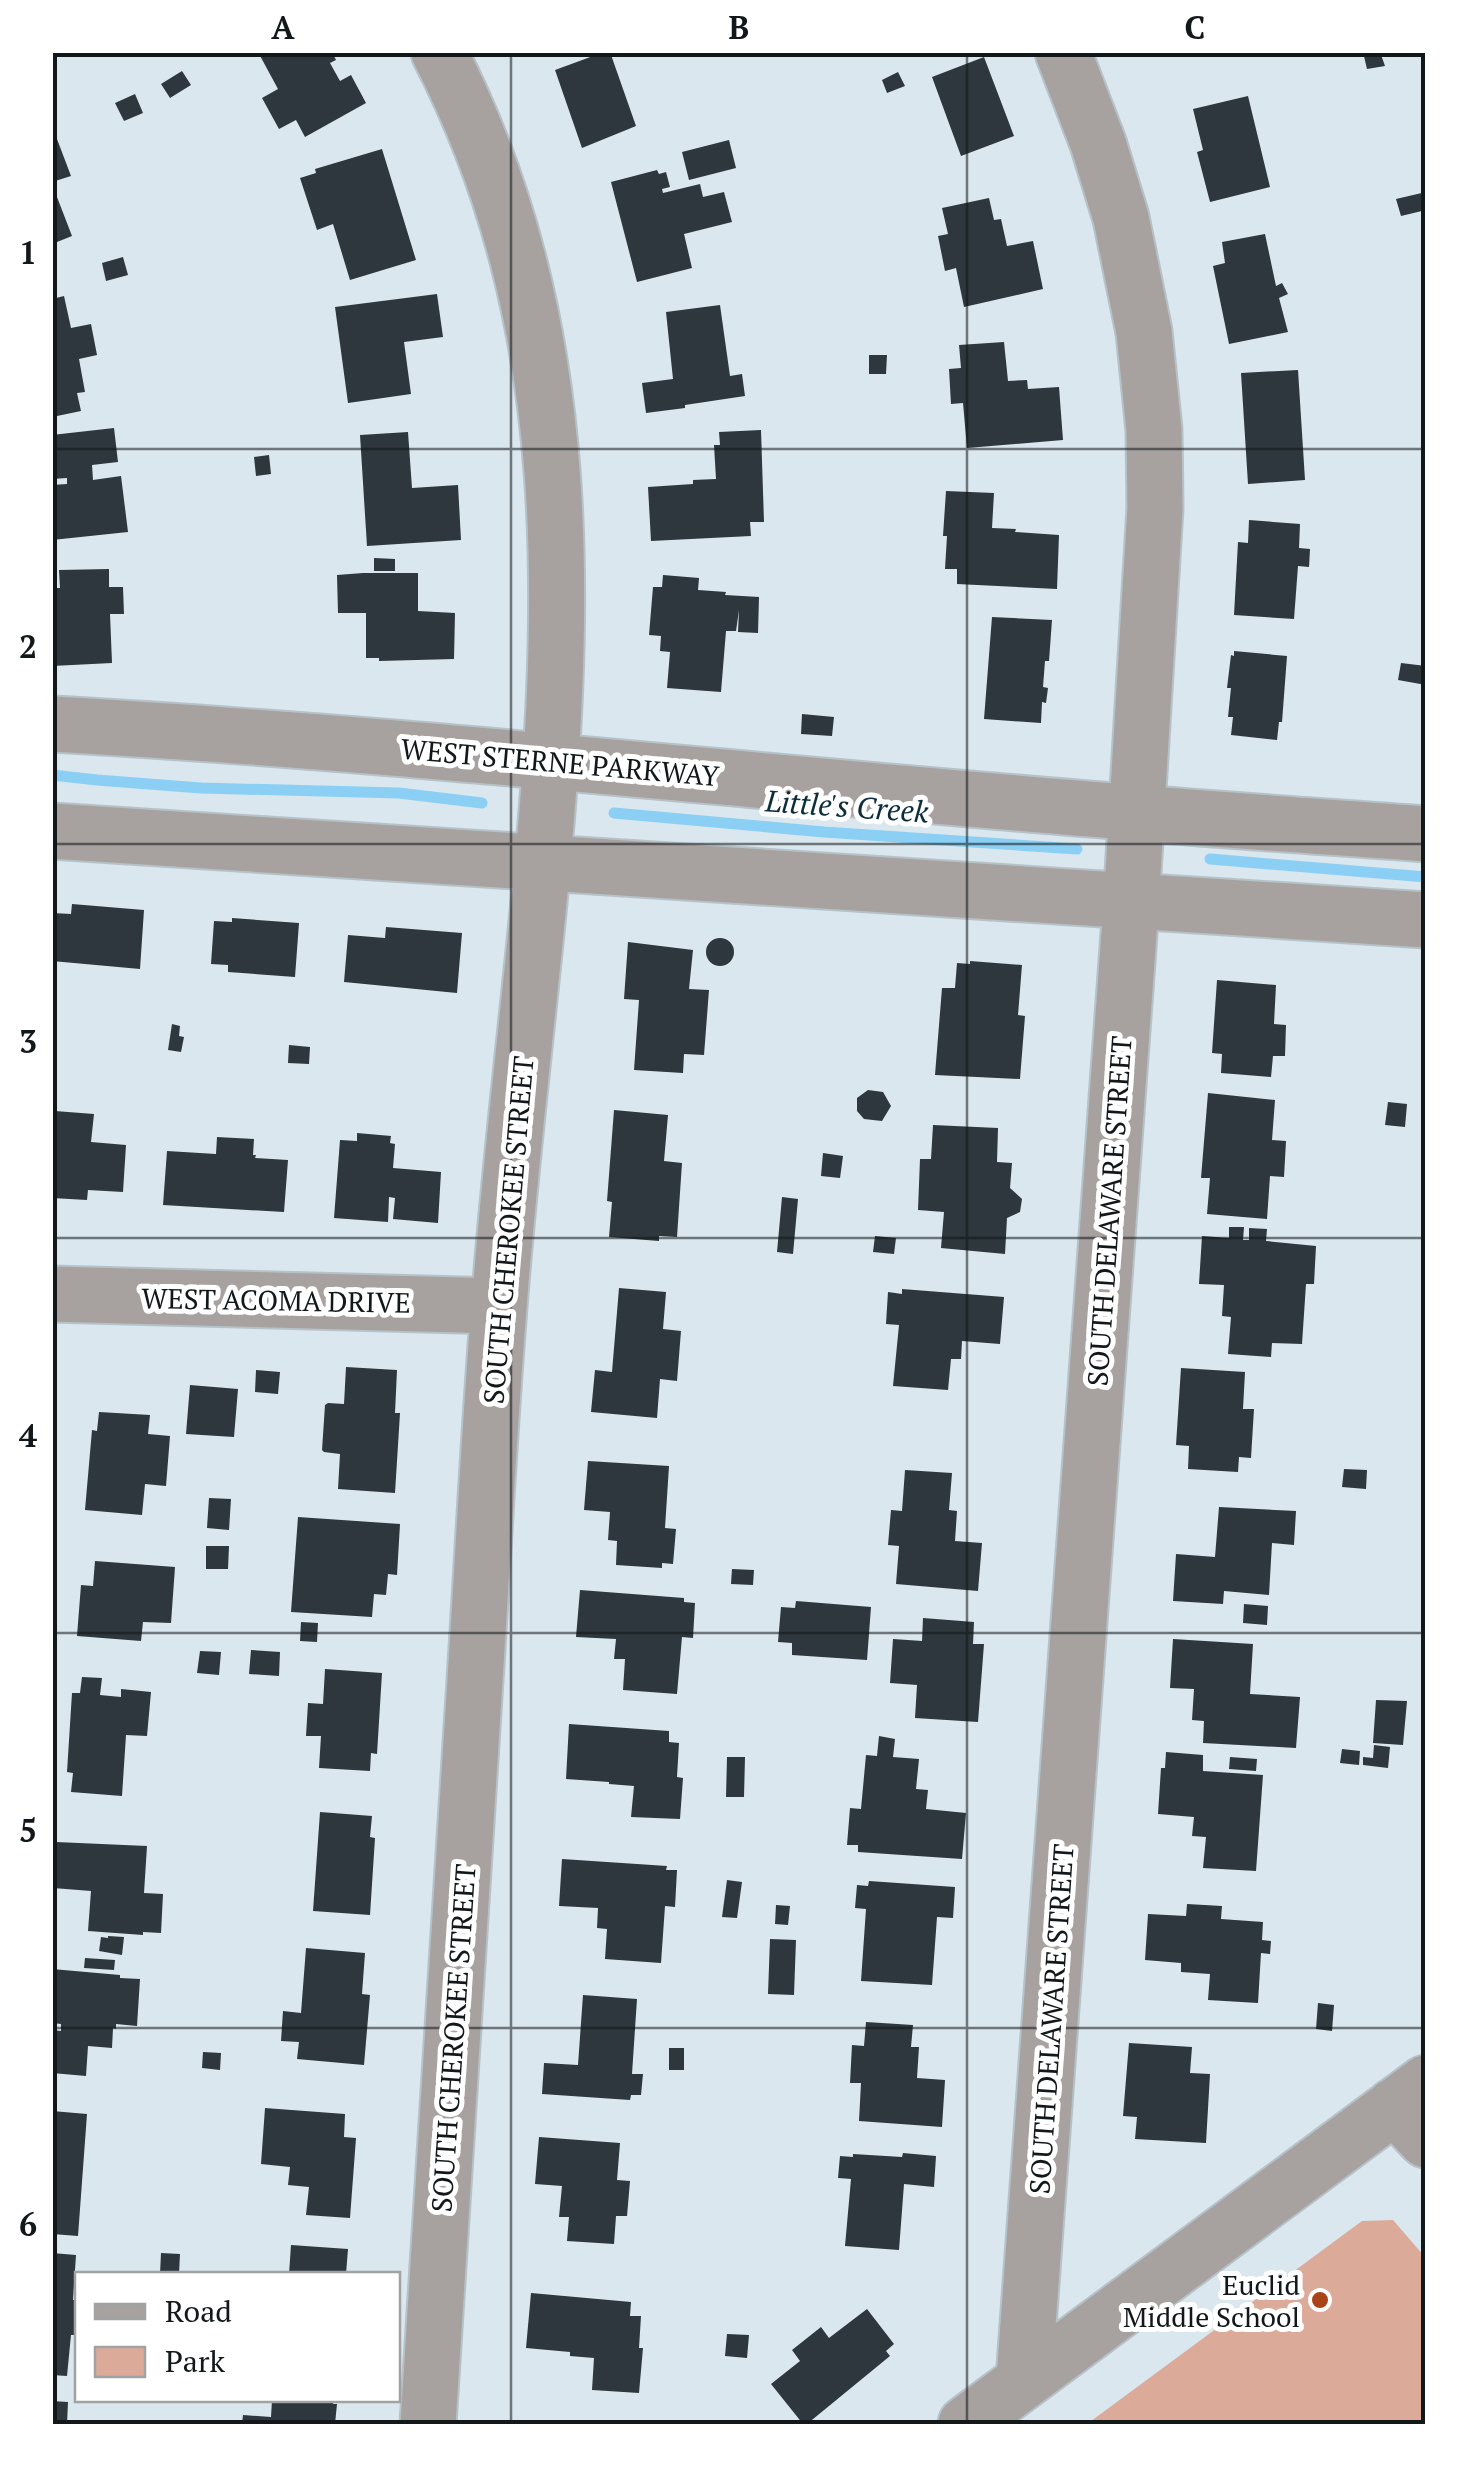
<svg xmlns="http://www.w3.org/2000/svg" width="1478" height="2477" viewBox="0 0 1478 2477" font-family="'PT Serif',serif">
<rect width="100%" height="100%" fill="#dae7ee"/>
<path fill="#dcaa98" d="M1393 2220 1425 2257V2424H1087L1362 2221Z"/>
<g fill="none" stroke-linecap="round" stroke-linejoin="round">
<path stroke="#8bcff4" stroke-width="11" d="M52 775 97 780 201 788 399 793 482 803
M614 813 824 832 1077 849
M1210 859 1426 877"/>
</g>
<path fill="#2d373d" d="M258 52H332L336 60 330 63 340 81 351 75 366 103 305 137 296 120 279 129 262 98 278 89Z
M604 52H610L636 126 582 148 555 70Z
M1363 52H1380L1385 66 1367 69Z
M984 57 1014 136 961 156 932 77Z
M182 71 191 85 170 98 161 84Z
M898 72 905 86 887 93 882 80Z
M135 94 143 113 124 121 115 103Z
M1248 96 1270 187 1210 202 1197 152 1203 150 1193 109Z
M57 139 71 176 52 182V140Z
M729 140 736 168 689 180 682 152Z
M382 149 416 260 350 280 333 224 317 230 300 178 316 173 315 169Z
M657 170 659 174 666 172 670 187 662 189 663 193 700 184 703 197 724 192 732 222 684 234 692 268 637 282 611 182Z
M52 184 72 236 52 244Z
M1426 192V210L1401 216 1396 199Z
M989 198 994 220 1001 219 1007 246 1033 241 1043 289 964 307 956 268 945 271 938 236 948 234 942 208Z
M1265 234 1276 286 1282 283 1288 294 1279 298 1288 332 1229 344 1213 266 1225 263 1222 242Z
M123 257 128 275 106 281 102 263Z
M437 294 443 337 404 342 411 394 348 403 335 307Z
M64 296 71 328 91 324 97 355 79 359 85 392 77 393 81 411 57 416 52 400V299Z
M720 305 730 376 742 374 745 396 685 405V408L646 413 642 383 673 379 666 312Z
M1004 342 1008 381 1027 380 1028 389 1059 387 1063 440 967 448 963 403 951 404 949 369 961 368 959 345Z
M869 355H887L886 374H869Z
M1298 370 1305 480 1248 484 1241 373Z
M114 428 118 462 92 465 93 480 121 476 128 532 52 540V485L67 484V478L52 479V435Z
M761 430 764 522H750L751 536 651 541 648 487 693 484V480L716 479 714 445H720L719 432Z
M408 432 412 488 458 485 461 540 367 546 360 435Z
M269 455 271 474 256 476 254 457Z
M946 491 994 493 992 528 1016 529 1015 532 1059 535 1057 589 957 584V569H945L947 536H943Z
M1249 520 1300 524 1299 548 1310 549 1309 567 1298 566 1294 619 1234 615 1238 542 1248 543Z
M374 558 395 559V571H374Z
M109 569V587H123L124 614H110L112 663 52 666V588H60L59 570Z
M363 573H418V611L455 613 454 659 379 661V658H366V613H338L337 575Z
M663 575 699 578 698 590 726 592 725 595 759 597 758 633 738 632 739 610 736 631H726L721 692 667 688 670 652 660 651 661 636 649 635 653 587H662Z
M992 617 1052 620 1049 661H1045L1043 687 1048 688 1046 703 1042 702 1041 723 984 719Z
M1234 651 1287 656 1282 722H1279L1277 740 1231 735 1233 717H1228L1231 688H1227L1231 655 1234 656Z
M1401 663 1426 666V685L1398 680Z
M802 714 834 717 832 736 801 734Z
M72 904 144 910 140 969 52 961V913L71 914Z
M232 918 299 923 295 977 228 972V965L211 964 214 921 232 922Z
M386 927 462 933 457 993 344 982 348 935 385 938Z
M706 952a14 14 0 1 1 28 0a14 14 0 1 1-28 0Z
M628 942 693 950 689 989 709 990 704 1055 684 1054 683 1073 634 1070 639 1000 624 999Z
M970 961 1022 965 1018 1015 1025 1016 1020 1079 935 1075 942 988H955L957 963 970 964Z
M1217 980 1276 985 1274 1024 1286 1025 1285 1056H1273L1271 1077 1221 1073 1222 1054 1212 1053Z
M172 1024 180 1026 179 1036 184 1037 181 1052 168 1050Z
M289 1045 310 1047 309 1064 288 1063Z
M868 1090 883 1092 891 1106 882 1121 864 1119 857 1111V1098Z
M1208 1093 1275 1100 1272 1140 1286 1141 1284 1177 1270 1176 1267 1219 1207 1214 1210 1178H1201Z
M1388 1102 1407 1104 1405 1127 1385 1125Z
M614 1110 668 1115 664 1161 682 1163 677 1237 659 1236V1241L609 1237 612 1202 607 1201Z
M55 1111 94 1114 91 1142 126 1145 123 1192 88 1190 87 1200 52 1198Z
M933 1125 998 1128 997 1162 1012 1163 1010 1188 1022 1199 1020 1212 1007 1218 1005 1254 941 1248 944 1212 918 1210 920 1159H931Z
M357 1133 391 1136 390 1143 395 1144 393 1168 441 1172 438 1223 393 1219 395 1198 389 1197 388 1222 334 1218 340 1140 357 1141Z
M217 1137 254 1139 253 1155H256L255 1158 288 1160 284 1212 163 1205 167 1151 216 1154Z
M823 1153 843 1156 840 1178 821 1176Z
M782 1197 798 1199 793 1254 777 1252Z
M1229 1227H1244L1243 1240H1249V1228L1267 1229 1266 1241 1316 1246 1314 1284H1306L1302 1344 1272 1343 1271 1357 1228 1354 1231 1317 1222 1316 1224 1285 1199 1284 1202 1236 1229 1238Z
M875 1236 896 1238 894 1254 873 1252Z
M619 1288 666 1292 663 1329 681 1331 677 1381 660 1379 657 1418 591 1412 595 1370 612 1372Z
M902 1289 1004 1297 1000 1344 962 1341 961 1359H951L948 1390 893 1386 899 1325 886 1324 888 1292 902 1294Z
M346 1367 397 1370 395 1413H400L395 1493 338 1489 340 1454 324 1452 322 1450 325 1405 328 1403 344 1404Z
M1181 1368 1245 1372 1243 1409H1254L1251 1458 1239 1457 1238 1472 1188 1469 1189 1446 1176 1445Z
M256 1370 280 1372 278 1394 255 1392Z
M190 1385 238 1389 234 1437 186 1434Z
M99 1412 150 1415 148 1434 170 1436 166 1486 145 1484 142 1515 85 1510 92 1430 97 1431Z
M588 1461 669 1466 665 1528 676 1529 673 1564 662 1563V1568L616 1565 617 1541 608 1540 610 1512 584 1510Z
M1344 1469 1367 1470 1366 1489 1342 1487Z
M905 1470 952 1473 949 1510 957 1511 955 1541 982 1543 978 1591 896 1584 899 1546 888 1545 891 1510 902 1511Z
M209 1498 231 1499 229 1530 207 1528Z
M1219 1507 1296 1511 1294 1545 1272 1543 1269 1595 1224 1591 1223 1604 1173 1601 1176 1554 1215 1557Z
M298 1517 400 1524 397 1575 388 1574 386 1595 374 1594 372 1617 291 1612Z
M206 1546H229L228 1569H206Z
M95 1561 175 1567 171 1623 143 1622 141 1641 77 1636 81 1585 93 1586Z
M732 1569 754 1570 753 1585 731 1584Z
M580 1590 684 1598V1602L695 1603 693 1638 682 1637 677 1694 623 1690 625 1659H614L616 1639 576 1637Z
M796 1601 871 1607 867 1660 792 1655V1643L778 1642 781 1607 795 1608Z
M1244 1604 1268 1606 1267 1625 1243 1623Z
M923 1618 974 1622 973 1644H984L978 1722 915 1718 917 1685 890 1683 893 1639 922 1641Z
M301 1622 318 1623 317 1642 300 1641Z
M1173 1639 1253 1644 1250 1694 1300 1697 1296 1748 1203 1743 1204 1721 1192 1720 1194 1689 1170 1688Z
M251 1650 280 1652 279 1676 249 1674Z
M200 1651 221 1652 219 1675 197 1673Z
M325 1669 382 1673 377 1754 371 1753 370 1771 319 1768 321 1736H306L308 1703 323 1704Z
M82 1677 102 1678 100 1695 121 1697V1689L151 1692 147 1736 126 1735 122 1796 71 1792 73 1773 67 1772 72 1693H80Z
M1376 1700 1407 1701 1403 1745 1373 1743Z
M569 1724 669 1731V1742L679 1743 677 1777 683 1778 680 1819 631 1817 634 1786 609 1784V1782L566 1779Z
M879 1736 895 1739 893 1757 919 1759 916 1789 928 1790 926 1809 966 1813 962 1859 858 1852V1845H847L850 1808 861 1809 866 1755 877 1756Z
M1374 1745 1390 1747 1388 1768 1363 1765V1757L1373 1758Z
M1342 1749 1360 1751 1359 1765 1340 1763Z
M1166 1752 1203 1755V1771L1263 1775 1256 1871 1203 1868 1206 1837 1192 1836 1194 1817 1158 1814 1161 1768H1165Z
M727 1757H745L744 1797H726Z
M1230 1757 1257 1759 1256 1771 1229 1769Z
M320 1812 372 1816 370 1837 375 1838 370 1915 313 1911Z
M56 1842 147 1846 144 1893 163 1894 161 1933 143 1932V1935L88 1931 91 1891 53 1888Z
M562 1859 667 1866 666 1870H677L675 1907 665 1906 661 1963 605 1959 607 1929 597 1928 598 1908 559 1906Z
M727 1880 742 1882 737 1918 722 1917Z
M869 1881 955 1887 953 1918 937 1917 932 1985 861 1981 866 1909 855 1908 857 1885 868 1886Z
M1187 1904 1222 1906 1221 1919 1263 1922 1262 1940 1271 1941 1270 1954 1261 1953 1258 2003 1208 2000 1210 1974 1181 1972V1963L1145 1960 1148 1914 1186 1916Z
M776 1905 790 1906 788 1925 775 1924Z
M108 1936 124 1937 122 1955 99 1951 101 1937 108 1938Z
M770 1939 796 1940 794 1995 768 1994Z
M306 1948 365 1953 362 1994 370 1995 364 2065 297 2059 299 2042 281 2041 283 2011 301 2013Z
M85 1958 115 1960 114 1970 84 1968Z
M52 1969 120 1975V1978L140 1979 137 2026 116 2024V2029L113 2028 112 2048 88 2046 86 2076 52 2073V2030L61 2031V2024L52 2023Z
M583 1995 637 1999 632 2074H643L641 2095H631L630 2100 542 2094 544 2063 578 2065Z
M1318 2003 1334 2005 1332 2031 1316 2029Z
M866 2022 913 2025 911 2047H919L917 2078 945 2080 942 2127 859 2121 861 2083H850L852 2045 864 2046Z
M1129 2043 1192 2047 1190 2073 1210 2074 1206 2143 1135 2139 1137 2117 1123 2116Z
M669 2048H684V2070H669Z
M203 2052 221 2053 220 2070 202 2068Z
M265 2108 345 2114 344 2137 356 2138 350 2218 306 2215 309 2187 288 2185 290 2167 261 2164Z
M52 2111 87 2114 78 2236 52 2234Z
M539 2137 620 2143 617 2180 630 2181 627 2216H616L614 2244 567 2241 569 2217H559L562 2186 535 2184Z
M903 2153 936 2156 934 2187 904 2184 899 2250 845 2246 851 2179 838 2178 840 2156 853 2157V2154L902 2157Z
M291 2245 348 2249 346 2274H289Z
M52 2253 76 2255 73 2300H78V2335H71L67 2376 52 2375Z
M161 2253 180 2254 179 2274H160Z
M531 2293 631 2302 630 2316H641L639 2348H643L639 2393 592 2390 594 2358 570 2356V2352L526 2348Z
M867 2309 894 2344 886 2351 890 2356 807 2424H803L771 2384 800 2361 792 2350 821 2327 829 2338Z
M727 2334 749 2335 747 2358 725 2356Z
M272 2400H334L333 2404H337L335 2424H242L243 2415 271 2417Z
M52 2401 68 2402 67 2424H52Z"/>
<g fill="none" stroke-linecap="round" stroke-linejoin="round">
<defs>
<path id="minor" d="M52 724C415 744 776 785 1139 813 1234 821 1330 827 1426 834
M52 831 1426 920
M52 1294 499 1306
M1394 2106 1426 2140
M1024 2380 1131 906 1155 508 1154 430 1144 332 1121 218 1098 143 1063 52
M428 2424C444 2176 460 1928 475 1680 483 1556 489 1431 499 1307 509 1175 525 1044 538 912 567 616 580 325 439 52
M966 2424 1426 2083"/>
</defs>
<use href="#minor" stroke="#b6c2c8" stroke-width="59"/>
<use href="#minor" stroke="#a7a19f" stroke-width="55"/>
</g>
<path fill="none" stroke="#121719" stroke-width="2.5" stroke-opacity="0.55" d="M511 52V2424M967 52V2424M52 449H1426M52 844H1426M52 1238H1426M52 1633H1426M52 2028H1426"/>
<circle fill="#aa4418" stroke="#fff" stroke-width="4" cx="1320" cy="2300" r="10"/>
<g text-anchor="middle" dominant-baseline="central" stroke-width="10" stroke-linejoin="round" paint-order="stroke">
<g font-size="28" fill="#121719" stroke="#fff">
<text transform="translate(560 762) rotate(5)">WEST STERNE PARKWAY</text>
<text transform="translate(1109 1211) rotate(-86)">SOUTH DELAWARE STREET</text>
<text transform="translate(508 1230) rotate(-85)">SOUTH CHEROKEE STREET</text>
<text transform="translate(276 1300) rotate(1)">WEST ACOMA DRIVE</text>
<text transform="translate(1051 2019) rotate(-86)">SOUTH DELAWARE STREET</text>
<text transform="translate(453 2038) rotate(-86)">SOUTH CHEROKEE STREET</text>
</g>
<g font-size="28" fill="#121719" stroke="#fff" text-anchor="end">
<text x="1300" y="2284">Euclid<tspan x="1300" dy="32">Middle School</tspan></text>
</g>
<g font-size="30" font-style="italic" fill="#0d2d3d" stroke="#fff">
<text transform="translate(847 806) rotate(4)">Little's Creek</text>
</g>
</g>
<rect width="1478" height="2477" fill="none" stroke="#ffffff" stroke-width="110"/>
<rect x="75" y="2272" width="325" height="130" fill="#ffffff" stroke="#a0a2a3" stroke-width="2.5"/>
<rect x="95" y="2304" width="50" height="15" fill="#a7a19f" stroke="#a0a2a3" stroke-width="2.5"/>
<text x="165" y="2322" font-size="30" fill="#121719">Road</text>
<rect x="95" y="2347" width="50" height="30" fill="#dcaa98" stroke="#a0a2a3" stroke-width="2.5"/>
<text x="165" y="2372" font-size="30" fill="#121719">Park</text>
<rect x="55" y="55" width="1368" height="2367" fill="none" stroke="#121719" stroke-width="4"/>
<g font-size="32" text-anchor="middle" font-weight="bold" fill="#121719">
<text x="283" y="39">A</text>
<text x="739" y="39">B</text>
<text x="1195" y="39">C</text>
<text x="28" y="264">1</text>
<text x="28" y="658">2</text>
<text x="28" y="1053">3</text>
<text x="28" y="1447">4</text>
<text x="28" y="1842">5</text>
<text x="28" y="2236">6</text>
</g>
</svg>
